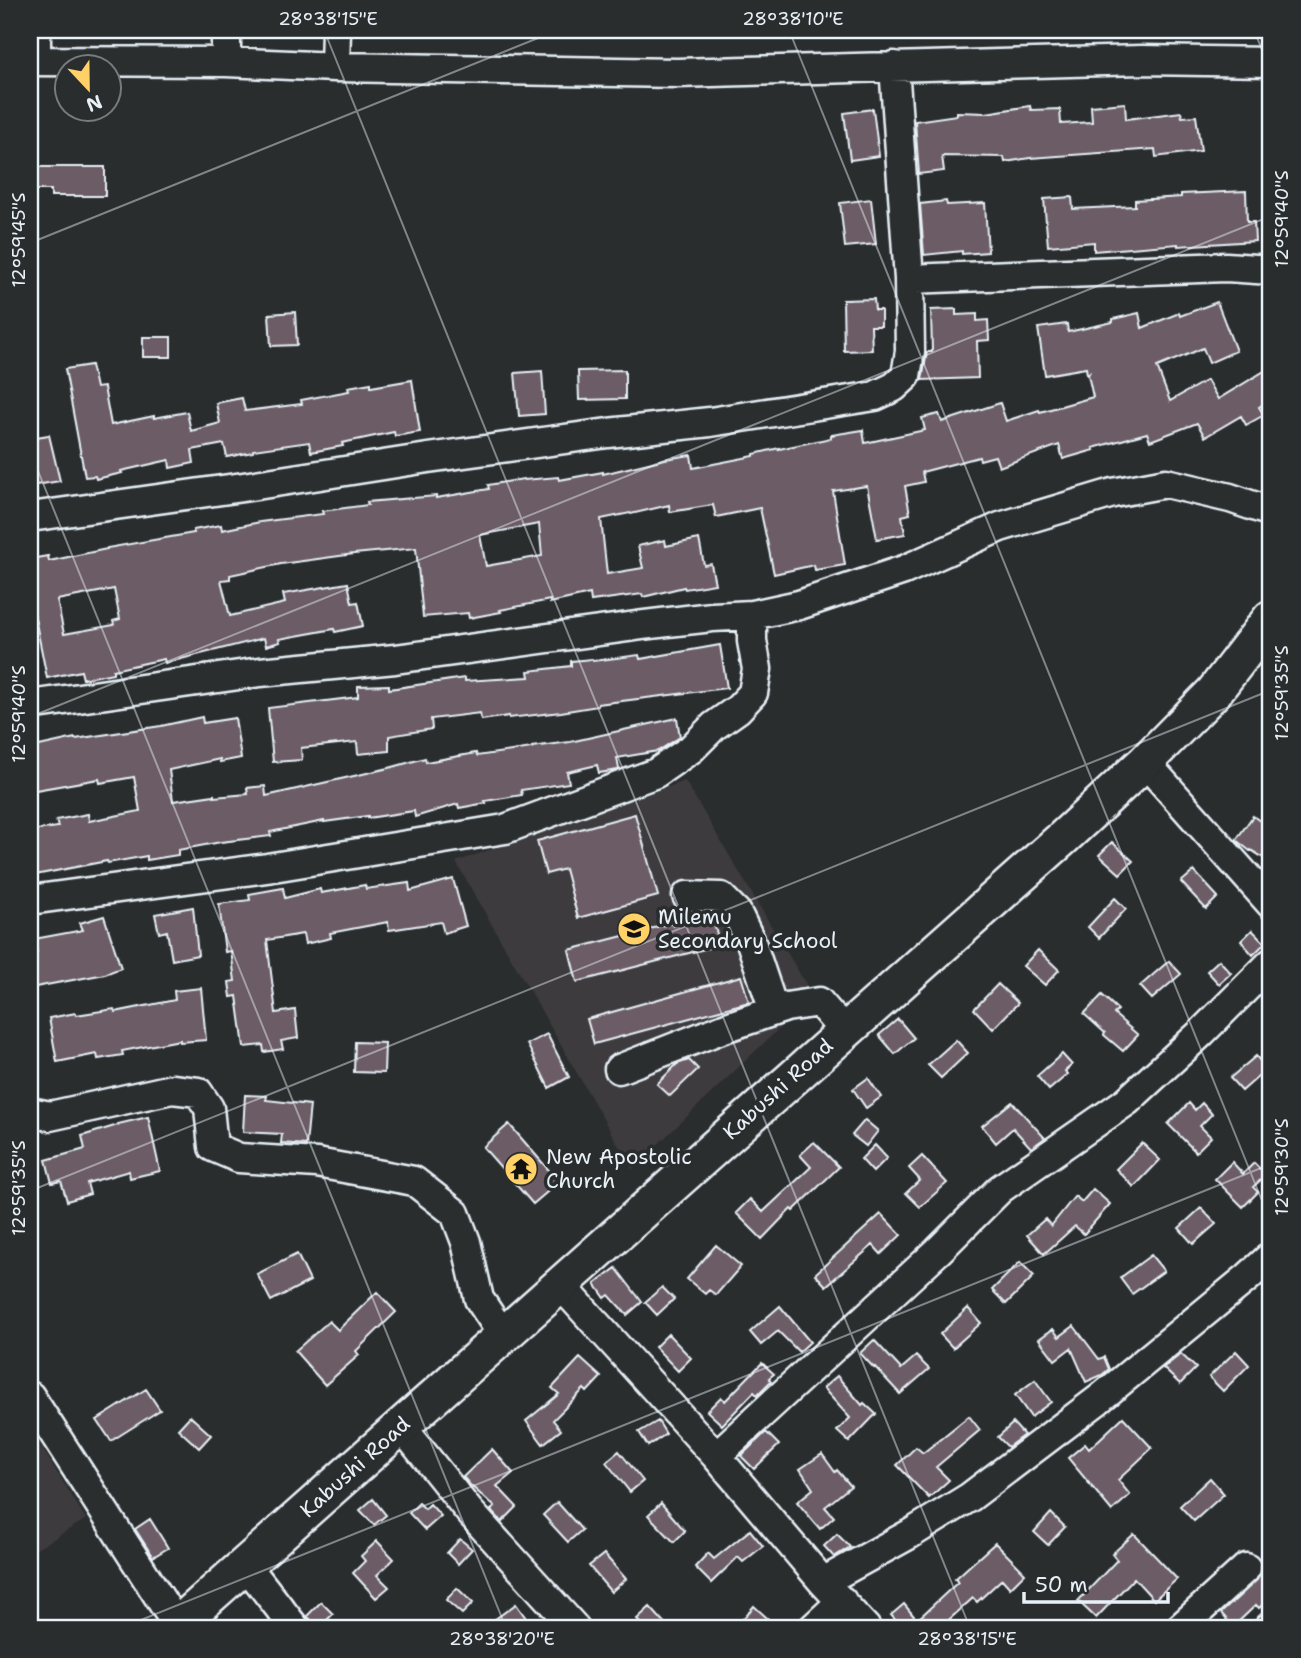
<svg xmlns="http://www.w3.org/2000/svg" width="1301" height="1658" viewBox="0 0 1301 1658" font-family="'Shantell Sans',sans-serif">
<rect width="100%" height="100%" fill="#2a2d2e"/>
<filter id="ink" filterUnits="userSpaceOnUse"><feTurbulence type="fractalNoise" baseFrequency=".0143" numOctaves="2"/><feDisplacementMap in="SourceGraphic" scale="14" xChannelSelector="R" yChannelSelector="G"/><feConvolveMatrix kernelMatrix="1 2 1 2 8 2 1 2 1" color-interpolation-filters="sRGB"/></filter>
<g filter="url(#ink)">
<path fill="#3e3b3e" d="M685 781 813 996 632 1169 456 862Z
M30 1429 86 1519 30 1553Z"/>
<path fill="#6c5c65" stroke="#e8f1f8" stroke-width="2" fill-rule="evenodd" d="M1125 103 1126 119 1181 112 1182 117 1196 116 1201 151 1156 157 1155 149 1030 158 1005 162 1004 157 942 156 944 171 919 174 915 121 957 115V112L986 113 1030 106 1031 110 1060 109 1061 124 1092 122 1091 106Z
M873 109 879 156 850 160 844 113Z
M30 167H105V196H51V190H30Z
M1246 191 1247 222H1254L1255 241 1178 246V244L1094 251V242L1048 246 1044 199 1072 197 1073 209 1135 206V200L1181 197V194Z
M871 199 876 244 845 247 840 203Z
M946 201 947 205 985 203 988 252 962 254V251L924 255 920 204Z
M874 299 875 310H881V326H871L872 350 844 351 843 300Z
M1217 302 1236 351 1209 363 1203 348 1157 367 1170 401 1207 380 1218 399 1271 367V399L1259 407 1264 415 1246 425 1241 416 1205 437 1197 423 1150 441 1147 433 1093 448 1094 450 1063 459 1059 445 999 467 995 456 980 460 979 457 922 472 924 482 905 486 910 514 902 516 905 534 877 539 867 486 833 491 845 565 815 570 814 565 774 574 760 508 716 517 713 505 670 512 669 505 631 514 630 513 601 519 607 574 643 568 638 546 665 540 666 546 699 539 704 565 711 564 715 584 685 589 684 587 643 597 642 594 591 601 590 594 550 603V600L500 610 501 612 469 618 468 613 423 617 416 548 354 554 281 564 230 575V579L221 580 230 616 285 603 283 594 348 583 352 603 358 602 363 626 335 632 334 629 279 639 280 642 266 646 264 638 165 663 164 659 113 670V673L83 679 81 671 47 678 33 608H30V559L48 556 49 561 107 549V548L194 533 193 530 221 525 222 530 260 522 323 514 322 511 368 505 367 502 436 496V498L489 489 488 485 523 479 524 480 558 477 559 480 603 472V474L665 459 691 455 693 468 754 456V454L779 448V449L831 438V435L863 430 865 443 925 430 922 418 939 414 942 422 1000 403 1006 421 1039 410 1040 412 1093 397 1088 375 1089 373 1087 374 1086 368 1045 375 1038 328 1067 324 1068 332 1113 322V319L1139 313 1142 328 1179 313 1180 316ZM539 524 542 556 486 566 480 535ZM114 589 120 619 113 621 114 625 64 634 57 600Z
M956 309V315L977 314V321L988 320 989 340 977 341 978 378 922 380 927 352H932L931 310Z
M295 312 297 345 271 346 269 314Z
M143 337H171V357H143Z
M91 365 96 388 104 387 111 425 154 416V418L187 412 191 431 220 423 216 403 242 398 245 411 302 404 301 400 349 391 348 387 371 383V387L412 380 420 432 395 436 394 432 342 443 343 446 311 452 309 442 253 450V452L227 457 224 444 192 450 194 463 170 468 169 460 121 471 122 473 96 479 95 476 85 477 65 369Z
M625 370V399L579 400 578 371Z
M542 371 545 414 519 416 515 373Z
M49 435 60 481 30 486V438Z
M720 645 727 688 598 704V706L561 712 509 718V716L481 720 480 713 431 719 432 729 389 736V751L358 754 357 742 301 748 302 760 273 762 268 708 358 697V686L389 685V689L465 678V681L529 677 528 671 571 666V661L592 659 593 661 639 655 640 659Z
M202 717 203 723 235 718 241 758 220 762V759L169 770 173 801 214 795V797L248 794 247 788 265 786 266 796 389 768 425 758 426 762 476 753 477 756 532 748V747L570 742 677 718 680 737 658 751 617 758 619 769 618 770 599 773 597 765 567 772 569 783 521 790 522 795 485 801 486 803 459 808 458 804 415 817 414 811 368 818V816L324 822V821L270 832 271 836 221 842 178 850V855L147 860V856L108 863 107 861 30 876V831L58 827 56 820 88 814 89 821 140 811 134 777 100 783 99 779 30 791V748L75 738V739L161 726Z
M635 814 658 896 578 918 565 869 546 874 537 841Z
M1253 816 1271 829V863L1251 850 1250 851 1236 840Z
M1112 842 1133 861 1120 874 1099 855Z
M1194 871 1218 897 1206 909 1181 882Z
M453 879 466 926 444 933 441 922 389 930 388 922 330 933 331 938 305 944 303 934 267 940 276 1013 295 1010 298 1038 281 1041 283 1049 264 1052 263 1045 244 1047 237 996 231 997 229 982 235 981 231 951 225 952 219 904 250 900 249 894 283 888 285 898 320 889 321 893 365 885 366 889 409 883 410 891Z
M1115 898 1126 909 1099 938 1088 927Z
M193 907 198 955 172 960 167 931 159 933 155 914Z
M104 916 121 968 105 974 30 988V954L37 953 34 939 83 930 80 923Z
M712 916 720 945 577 982 569 950 673 923V926Z
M1252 930 1265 943 1253 955 1241 941Z
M1038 950 1059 970 1045 985 1023 966Z
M1219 960 1231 973 1219 984 1207 971Z
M1169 961 1181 974 1152 999 1140 986Z
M741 976 749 1002 594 1044 587 1019Z
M998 984 1018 1003 993 1029 974 1009Z
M201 988 206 1040 180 1042V1040L122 1051 123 1055 98 1059 97 1054 57 1062 49 1018 76 1013V1015L114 1009 115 1012 175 1000 174 991Z
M1102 995 1118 1010 1114 1014 1138 1035 1123 1051 1104 1035 1105 1033 1084 1014Z
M898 1019 914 1038 895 1054 879 1035Z
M547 1034 569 1077 549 1088 527 1044Z
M956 1040 968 1053 941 1078 928 1065Z
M355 1042 385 1043 384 1073 354 1072Z
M1062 1054 1072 1065 1065 1071 1068 1074 1049 1090 1037 1076Z
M1256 1056 1267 1069 1242 1091 1230 1078Z
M689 1060 698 1069 670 1096 657 1084 677 1064Z
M868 1078 881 1097 866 1108 853 1089Z
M245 1095 267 1096 266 1100 310 1105 306 1145 281 1143 282 1134 243 1132Z
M1012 1102 1045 1138 1031 1148 1013 1128 996 1143 982 1126Z
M1189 1103 1195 1110 1202 1103 1212 1114 1200 1126 1211 1137 1196 1152 1168 1124Z
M148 1117 160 1171 130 1178 129 1171 87 1183 90 1194 67 1201 61 1181 52 1183 46 1160 85 1149 82 1136 118 1125V1124Z
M865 1120 878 1131 866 1146 852 1135Z
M509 1124 559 1182 533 1204 483 1147Z
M814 1142 839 1167 793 1211 791 1209 762 1239 736 1213 750 1199 763 1212 811 1167 800 1155Z
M1142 1143 1160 1160 1134 1187 1116 1169Z
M875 1145 887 1158 873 1172 861 1159Z
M922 1156 947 1183 920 1207 906 1193 920 1180 909 1168Z
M1232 1162 1243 1174 1254 1163 1266 1175 1253 1187 1258 1192 1243 1207 1215 1179Z
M1093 1189 1110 1204 1084 1234 1075 1226 1044 1254 1027 1235 1045 1219 1051 1226 1075 1196 1082 1202Z
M1201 1208 1216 1224 1193 1244 1179 1228Z
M881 1214 901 1235 881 1254 873 1245 826 1286 815 1274Z
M716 1245 741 1266 716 1295 709 1290 705 1294 687 1279Z
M297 1254 310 1281 271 1301 257 1274Z
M1151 1255 1164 1271 1132 1294 1120 1278Z
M1020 1262 1034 1276 1006 1304 992 1290Z
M616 1268 642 1302 627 1315 609 1295 605 1298 595 1284Z
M662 1287 674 1299 657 1315 645 1302Z
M377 1292 396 1312 356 1351 359 1355 325 1385 295 1351 329 1321 338 1330Z
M780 1306 810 1342 799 1352 778 1331 761 1345 750 1332Z
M968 1308 981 1323 953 1348 940 1334Z
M1074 1326 1099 1359 1104 1357 1109 1369 1102 1375 1086 1382 1071 1348 1055 1360 1039 1339 1053 1329 1059 1337Z
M668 1334 691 1358 678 1371 655 1347Z
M874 1340 901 1369 916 1356 929 1369 900 1394 875 1367 874 1368 860 1353Z
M1236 1351 1249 1365 1223 1391 1209 1377Z
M1181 1354 1196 1368 1180 1384 1163 1368Z
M580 1358 601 1377 587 1392 584 1389 553 1420 561 1430 543 1444 526 1421 559 1394 552 1388Z
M762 1363 774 1374 769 1378 771 1381 757 1395 754 1392 722 1425 707 1411 721 1397 725 1401Z
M837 1376 862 1405 864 1403 876 1414 849 1442 837 1431 850 1418 823 1388Z
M1035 1380 1051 1402 1031 1417 1015 1395Z
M146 1389 160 1410 111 1441 97 1420Z
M190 1416 211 1435 199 1448 178 1429Z
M969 1416 980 1430 936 1467 949 1480 929 1498 897 1465 916 1447 923 1453Z
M1123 1417 1152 1448 1118 1480 1130 1495 1112 1511 1068 1458 1085 1444 1089 1449Z
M658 1421 666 1434 648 1446 639 1432Z
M1013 1423 1024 1435 1008 1447 998 1437Z
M766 1432 779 1445 754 1469 741 1456Z
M492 1449 513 1473 497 1486 517 1507 502 1522 491 1510 495 1507 470 1485 463 1477Z
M619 1451 643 1481 630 1492 606 1462Z
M822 1454 835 1472 837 1470 851 1486 825 1507 834 1517 820 1529 797 1502 813 1489 800 1469Z
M1210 1478 1224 1494 1194 1521 1180 1506Z
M373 1499 386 1515 374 1525 360 1510Z
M557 1502 582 1530 568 1542 543 1515Z
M419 1503 425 1509 430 1504 441 1516 425 1530 409 1513Z
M661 1503 685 1531 674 1542 648 1515Z
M1051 1513 1065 1527 1048 1545 1034 1532Z
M150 1519 168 1548 153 1557 135 1529Z
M750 1530 763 1546 743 1562 738 1557 711 1583 695 1567 708 1553 714 1559Z
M837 1534 850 1547 834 1557 824 1546Z
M1134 1534 1177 1579 1154 1600 1134 1578 1096 1618 1078 1601 1117 1560 1112 1554Z
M460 1539 472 1549 458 1564 447 1553Z
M377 1541 394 1559 377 1575 389 1587 376 1598 353 1573 365 1561 361 1556Z
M995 1543 1025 1573 1010 1588 1002 1579 977 1602 973 1598 940 1628H902L891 1615 904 1604 917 1620 958 1582 955 1579Z
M604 1554 626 1579 611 1592 589 1566Z
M1271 1562V1597L1259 1608 1256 1605 1233 1627 1221 1613 1257 1580 1262 1570Z
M457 1588 473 1603 462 1614 446 1600Z
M321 1602 333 1614 319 1628 307 1616Z
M516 1604 526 1618 513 1628H483Z
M754 1606 778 1628H750L741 1621Z
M650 1607 669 1628H645L637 1619Z"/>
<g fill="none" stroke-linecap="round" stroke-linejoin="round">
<defs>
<path id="minor" d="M36 30V61
M30 61 226 62 335 67 677 73 1141 60 1271 62
M226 62V30
M335 67 336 30
M909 279 1226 267 1271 270
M30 517 243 487 428 458 608 433 710 422 875 396 894 387 906 376 910 351 909 279 894 66
M752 615 799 605 904 570 1000 527 1113 493 1166 483 1230 498 1271 512
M30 705 260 672 395 659 643 625 712 617 752 615V641L757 669 753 693 738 709 714 726 691 749 656 773 505 829 267 868 30 900
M1145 762 1271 904
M687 896 721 897 737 913 751 942 774 1011
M619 1069 724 1028 786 1007 819 1002 844 1031
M30 1112 50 1116 172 1089 198 1092 209 1108 213 1147 239 1158 317 1163 414 1181 455 1213 466 1242 479 1299 503 1335
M560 1284 716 1456 823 1582 866 1628
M30 1396 177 1625
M401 1426 469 1511 575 1628
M716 1456 938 1251 1000 1189 1127 1101 1200 1034 1271 963
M246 1565 295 1628
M823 1582 910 1534 970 1497 1098 1400 1248 1277 1271 1256
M813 1628 842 1601
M1180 1628 1246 1568
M1269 1628 1271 1626"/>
<path id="major" d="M174 1628 1063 838 1145 762 1214 692 1271 618"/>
</defs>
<use href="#minor" stroke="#e8f1f8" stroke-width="33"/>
<use href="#major" stroke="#e8f1f8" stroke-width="40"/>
<use href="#minor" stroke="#2a2d2e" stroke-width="28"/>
<use href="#major" stroke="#2a2d2e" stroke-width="35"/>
</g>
</g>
<path fill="none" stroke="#e8f1f8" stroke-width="2" stroke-opacity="0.45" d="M324 30 970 1628M789 30 1271 1223M1254 30 1271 72M30 243 558 30M30 451 506 1628M30 717 1271 216M30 1191 1271 690M30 1601 41 1628M121 1628 1271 1164"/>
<defs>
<symbol id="school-disc" viewBox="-11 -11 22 22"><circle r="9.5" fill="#ffd166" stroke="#2a2d2e"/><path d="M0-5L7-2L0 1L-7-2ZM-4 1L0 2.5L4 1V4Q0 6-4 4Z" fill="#111"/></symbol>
<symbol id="temple-disc" viewBox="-11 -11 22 22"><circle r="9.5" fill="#ffd166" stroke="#2a2d2e"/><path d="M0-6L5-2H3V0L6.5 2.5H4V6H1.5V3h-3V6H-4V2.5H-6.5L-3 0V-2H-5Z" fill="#111"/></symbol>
</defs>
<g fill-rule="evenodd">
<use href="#school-disc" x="615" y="910" width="38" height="38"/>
<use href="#temple-disc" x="502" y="1150" width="38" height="38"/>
</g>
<g text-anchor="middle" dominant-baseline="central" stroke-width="7" stroke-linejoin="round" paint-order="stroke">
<g font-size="21" fill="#e8f1f8" stroke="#2a2d2e" text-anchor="start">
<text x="658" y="917">Milemu<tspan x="658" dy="24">Secondary School</tspan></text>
<text x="546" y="1157">New Apostolic<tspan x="546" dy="24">Church</tspan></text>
</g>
<g font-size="21" fill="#e8f1f8" stroke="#2a2d2e">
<text transform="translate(778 1089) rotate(-42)">Kabushi Road</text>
<text transform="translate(355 1467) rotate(-42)">Kabushi Road</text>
</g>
</g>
<rect width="1301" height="1658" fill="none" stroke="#2a2d2e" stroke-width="77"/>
<g transform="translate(88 88) rotate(158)"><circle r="33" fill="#2a2d2e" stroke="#767b7f" stroke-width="2"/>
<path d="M0-5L12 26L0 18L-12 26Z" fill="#ffd166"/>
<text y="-10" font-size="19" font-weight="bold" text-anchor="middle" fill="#e8f1f8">N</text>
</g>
<path d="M1024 1592v10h144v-10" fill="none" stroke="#e8f1f8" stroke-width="3.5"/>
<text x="1035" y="1592" font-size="21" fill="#e8f1f8" stroke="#2a2d2e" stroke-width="5" paint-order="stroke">50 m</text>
<rect x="38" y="38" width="1224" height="1582" fill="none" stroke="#e8f1f8" stroke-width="2.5"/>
<g font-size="18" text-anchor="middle" fill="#e8f1f8">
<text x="328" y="25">28°38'15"E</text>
<text x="793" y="25">28°38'10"E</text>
<text transform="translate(1282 219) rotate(-90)" y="6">12°59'40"S</text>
<text transform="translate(19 240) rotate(-90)" y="6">12°59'45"S</text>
<text transform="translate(1282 693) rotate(-90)" y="6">12°59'35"S</text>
<text transform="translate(19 714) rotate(-90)" y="6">12°59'40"S</text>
<text transform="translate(1282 1167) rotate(-90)" y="6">12°59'30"S</text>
<text transform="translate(19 1188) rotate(-90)" y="6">12°59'35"S</text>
<text x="502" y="1645">28°38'20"E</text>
<text x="967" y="1645">28°38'15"E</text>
</g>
</svg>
